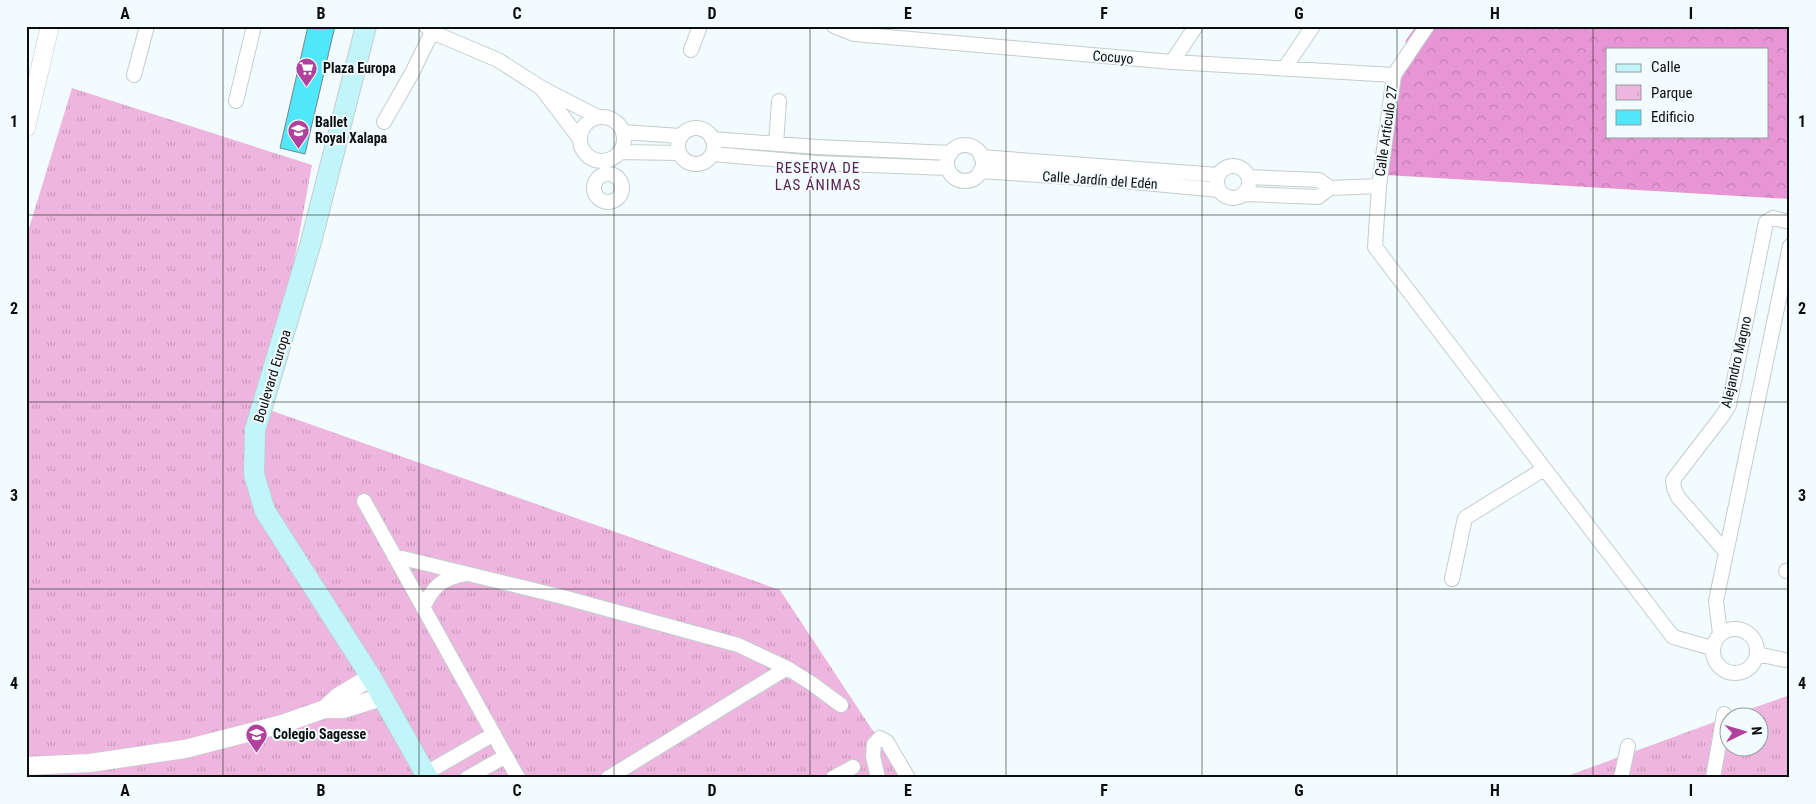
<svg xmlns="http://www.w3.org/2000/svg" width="1816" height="804" viewBox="0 0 1816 804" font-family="'Roboto Condensed',sans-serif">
<defs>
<pattern id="forest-crowns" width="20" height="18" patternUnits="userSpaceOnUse" patternTransform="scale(1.25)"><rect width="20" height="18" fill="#e795d4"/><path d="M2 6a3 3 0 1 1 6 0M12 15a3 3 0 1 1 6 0" fill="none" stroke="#c57fb5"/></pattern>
<pattern id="park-tufts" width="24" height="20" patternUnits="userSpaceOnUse" patternTransform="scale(1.25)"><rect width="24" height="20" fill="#eeb6df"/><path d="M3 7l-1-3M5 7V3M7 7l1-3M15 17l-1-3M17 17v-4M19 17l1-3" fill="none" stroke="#cb9bbe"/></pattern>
</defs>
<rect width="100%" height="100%" fill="#f2fcfe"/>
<path fill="url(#forest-crowns)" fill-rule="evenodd" d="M1416 26H1790V199L1386 175 1406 40ZM1607 49H1767V136H1607Z"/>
<path fill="url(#park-tufts)" d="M72 88 312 165 267 409 780 590 904 778H26V238Z
M1790 695V778H1562L1728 717V746H1758V716H1730Z"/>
<path fill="#4fe7f9" stroke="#7b8485" d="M308 26H335L305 154 280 148Z"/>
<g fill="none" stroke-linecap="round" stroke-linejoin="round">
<defs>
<path id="minor" d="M426 26 432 32 498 60 540 87 598 117
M834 26 854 34 1172 62 1394 75
M1427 26 1394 75 1379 186 1375 247 1673 637 1712 648
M691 50 700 26
M1172 62 1196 26
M1284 69 1313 26
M134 75 147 26
M542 89 580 139
M236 101 254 26
M580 139a22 22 0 1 1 44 0a22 22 0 1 1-44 0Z
M384 122 412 73 432 32
M678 146a18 18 0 1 1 36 0a18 18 0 1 1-36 0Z
M623 132 680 136
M712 139 817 147 951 153
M776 144 779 101
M947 163a18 18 0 1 1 36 0a18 18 0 1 1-36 0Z
M619 152 679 153
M712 154 816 163 948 168
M981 157 1218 175
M1217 182a16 16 0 1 1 32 0a16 16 0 1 1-32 0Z
M980 171 1113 180 1219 190
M594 188a14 14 0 1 1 28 0a14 14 0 1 1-28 0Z
M1249 177 1319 180 1330 188
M1245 194 1318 197 1330 188 1379 186
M364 501 518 778
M1726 552 1678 497 1674 488 1673 480 1723 415 1729 405 1766 222 1773 218 1790 222
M394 556 559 596 738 645 787 668 811 683 841 705
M1786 571H1790
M1452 579 1465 518 1544 469
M423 608C433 586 442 578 466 574
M1713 651a22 22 0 1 1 44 0a22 22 0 1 1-44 0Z
M1720 634 1716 601 1790 246
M1757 654 1790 661
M426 773 494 734
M467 778 506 756
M608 778 787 668
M833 778 853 767
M878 778 873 756 874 744 880 738 887 742 908 778
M1621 778 1628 746
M1713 778 1724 714"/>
<path id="tertiary" d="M26 128 50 26
M325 709 338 697 371 677
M26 766 90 763 185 749 282 724 325 709H344L382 697"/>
<path id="secondary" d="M366 26 311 242 255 430 254 474 265 511 371 677 428 778"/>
</defs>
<use href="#minor" stroke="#c3cdce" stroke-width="16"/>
<use href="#tertiary" stroke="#c3cdce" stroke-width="19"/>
<use href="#secondary" stroke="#c3cdce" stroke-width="22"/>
<use href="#minor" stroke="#fff" stroke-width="14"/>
<use href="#tertiary" stroke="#fff" stroke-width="18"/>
<use href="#secondary" stroke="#c1f5fa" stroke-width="20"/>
</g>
<path fill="none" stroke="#0b0e0e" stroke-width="1" stroke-opacity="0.55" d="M223 26V778M419 26V778M614 26V778M810 26V778M1006 26V778M1202 26V778M1397 26V778M1593 26V778M26 215H1790M26 402H1790M26 589H1790"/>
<defs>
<symbol id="supermarket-pin" viewBox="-11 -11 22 30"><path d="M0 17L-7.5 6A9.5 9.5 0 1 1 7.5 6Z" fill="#b2419d" stroke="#f2fcfe"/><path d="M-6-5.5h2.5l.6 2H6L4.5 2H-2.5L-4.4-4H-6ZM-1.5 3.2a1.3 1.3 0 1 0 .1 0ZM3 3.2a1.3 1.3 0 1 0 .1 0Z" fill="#fff"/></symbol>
<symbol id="school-pin" viewBox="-11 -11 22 30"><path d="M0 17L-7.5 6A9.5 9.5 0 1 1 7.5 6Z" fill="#b2419d" stroke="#f2fcfe"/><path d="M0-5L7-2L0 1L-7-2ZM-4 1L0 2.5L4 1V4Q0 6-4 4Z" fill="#fff"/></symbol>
</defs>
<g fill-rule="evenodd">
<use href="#supermarket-pin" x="294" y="56" width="25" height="34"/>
<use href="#school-pin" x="286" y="118" width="25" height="34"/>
<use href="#school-pin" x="244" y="722" width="25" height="34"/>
</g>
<g text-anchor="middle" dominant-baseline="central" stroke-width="4" stroke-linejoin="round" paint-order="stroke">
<g font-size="14" fill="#0b0e0e" stroke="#f2fcfe">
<text transform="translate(1113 57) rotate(5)">Cocuyo</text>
<text transform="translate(1386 131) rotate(-82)">Calle Artículo 27</text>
<text transform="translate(1100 180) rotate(4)">Calle Jardín del Edén</text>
<text transform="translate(1736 362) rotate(-77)">Alejandro Magno</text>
<text transform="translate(272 376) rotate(-73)">Boulevard Europa</text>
</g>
<g font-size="14" font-weight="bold" fill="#0b0e0e" stroke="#f2fcfe" text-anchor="start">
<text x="323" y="68">Plaza Europa</text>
<text x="315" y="122">Ballet<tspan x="315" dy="16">Royal Xalapa</tspan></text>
<text x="273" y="734">Colegio Sagesse</text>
</g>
<g font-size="15" letter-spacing="1" fill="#5a234f" stroke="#f2fcfe">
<text x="818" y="168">RESERVA DE<tspan x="818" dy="17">LAS ÁNIMAS</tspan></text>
</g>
</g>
<rect width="1816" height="804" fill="none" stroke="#f2fcfe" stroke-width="55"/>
<rect x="1606" y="48" width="162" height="90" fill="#f2fcfe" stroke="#969d9e"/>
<rect x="1616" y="64" width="25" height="8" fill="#c1f5fa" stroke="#969d9e"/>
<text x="1651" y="72" font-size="15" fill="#0b0e0e">Calle</text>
<rect x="1616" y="85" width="25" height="15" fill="url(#park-tufts)" stroke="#969d9e"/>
<text x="1651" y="98" font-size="15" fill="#0b0e0e">Parque</text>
<rect x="1616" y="110" width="25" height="15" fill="#4fe7f9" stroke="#969d9e"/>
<text x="1651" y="122" font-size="15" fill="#0b0e0e">Edificio</text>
<g transform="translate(1744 732) rotate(85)"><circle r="24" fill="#f2fcfe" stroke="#969d9e"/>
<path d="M0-4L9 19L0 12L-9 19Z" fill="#b2419d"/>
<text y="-8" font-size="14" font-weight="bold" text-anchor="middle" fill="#0b0e0e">N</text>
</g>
<rect x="28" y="28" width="1760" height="748" fill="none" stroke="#0b0e0e" stroke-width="2"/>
<g font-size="16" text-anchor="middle" font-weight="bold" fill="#0b0e0e">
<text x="125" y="19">A</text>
<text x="321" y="19">B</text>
<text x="517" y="19">C</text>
<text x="712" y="19">D</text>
<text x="908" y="19">E</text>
<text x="1104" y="19">F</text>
<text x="1299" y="19">G</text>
<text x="1495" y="19">H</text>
<text x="1691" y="19">I</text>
<text x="14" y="127">1</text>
<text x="1802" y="127">1</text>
<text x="14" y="314">2</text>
<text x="1802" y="314">2</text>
<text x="14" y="501">3</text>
<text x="1802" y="501">3</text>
<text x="14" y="689">4</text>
<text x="1802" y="689">4</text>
<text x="125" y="796">A</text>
<text x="321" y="796">B</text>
<text x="517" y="796">C</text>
<text x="712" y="796">D</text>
<text x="908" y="796">E</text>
<text x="1104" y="796">F</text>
<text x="1299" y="796">G</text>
<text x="1495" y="796">H</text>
<text x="1691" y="796">I</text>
</g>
</svg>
